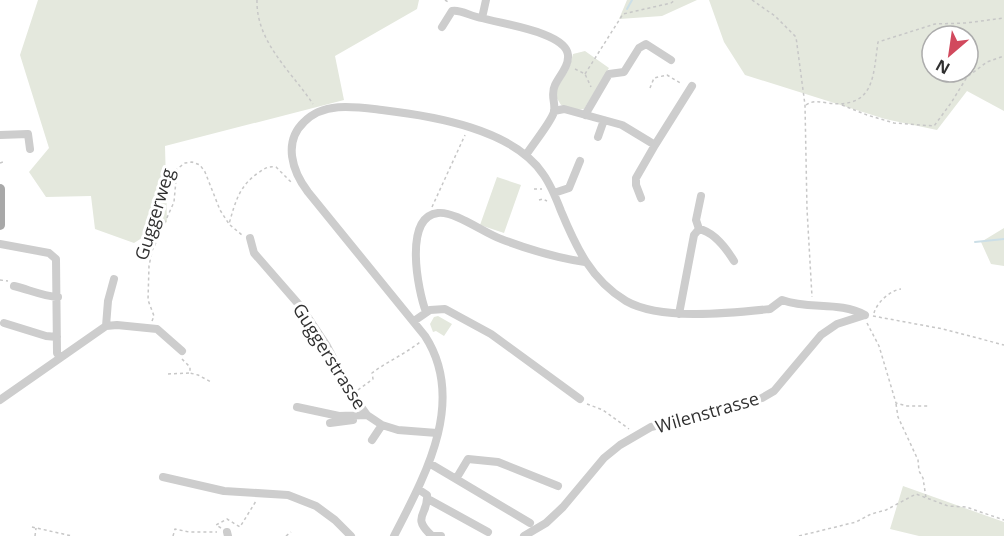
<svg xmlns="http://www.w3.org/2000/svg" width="1004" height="536" viewBox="0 0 1004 536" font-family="'Open Sans',sans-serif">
<rect width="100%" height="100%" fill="#fff"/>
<path fill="#e4e8dd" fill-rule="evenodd" d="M38 0H419L417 9 335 56 344 100 165 146 167 222 134 243 95 229 91 196 46 197 29 172 49 148 20 55Z
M627 0H697L662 16 619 19Z
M709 0H1004V111L967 91 937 130 885 119 745 75 724 42ZM932 36H968V72H932Z
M585 51 609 68 584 109 577 110 561 105 555 95 557 88 569 69 573 54Z
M497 177 521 185 504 233 480 225Z
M1004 228V266L991 264 981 242Z
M438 316 452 324 444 336 436 331 433 332 430 324 434 317Z
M903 486 1004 522V536H919L890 529Z"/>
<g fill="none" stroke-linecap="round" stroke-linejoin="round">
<path stroke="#ccdfe7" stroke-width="2" d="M627 9 632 0
M975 242 1004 239"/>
<path stroke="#c7c7c7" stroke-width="1.5" stroke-dasharray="3 3" stroke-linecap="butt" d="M257 0C256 42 291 71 313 104
M445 0 450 3
M752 0 775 16 796 37 805 105 807 209 812 297
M575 69 585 74 591 87
M585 74 623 14 671 3 675 0
M650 88 654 78 667 75 682 84
M806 105C813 100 820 102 828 103 875 109 873 76 878 42L935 24 966 23 1004 18
M842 105 867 115 894 123 934 126 951 103 967 77 987 62 1004 56
M0 163 3 162
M534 189H542
M539 200 543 199 547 201
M432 207 465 135
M230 225 242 235
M0 280 8 281
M874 313C877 302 891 290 901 289
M873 316 943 329 1004 345
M152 321 154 316 148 300 149 266 152 251 174 202 177 169 185 163 192 162 200 165 205 172 220 210 229 224C235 203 239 186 258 173 265 168 268 166 276 167L291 182
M867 323 879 346 896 403 907 406H928
M182 359 190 367V373L198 375 211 382
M168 374 190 373
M358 390 373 379 372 373C388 361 405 354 420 342
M587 404 603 410 629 429
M896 404 898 417 918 460 919 471 923 478 926 498
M32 527 72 536
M221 528 216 525 227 519 240 527 256 501
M35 536 36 528
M173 536 175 529 189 532H217
M286 536 291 532
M799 536 856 522 871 514 886 510 916 494 948 506 966 507 1004 520"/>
<path stroke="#cdcdcd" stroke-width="8" d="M486 0 482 18C501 24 566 32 568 55 569 66 560 75 555 85 550 95 556 103 554 112 551 122 533 144 526 155
M442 27 452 11C461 9 471 17 482 18
M554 111 564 109 622 125 655 145 692 86
M585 115 609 74 624 72 639 48 646 44 671 60
M0 135 28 134 30 149
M598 137 604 120
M554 193 569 188 580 161
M701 196 696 220 699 229C714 232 726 248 734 261
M641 198 636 185V178L655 145
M250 238 254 253 301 307 327 346 352 394 367 415 382 425 398 430 437 433
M0 244 49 253 56 259 57 353 60 357
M14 286C30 290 42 296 58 297
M426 312C418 291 403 217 438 213 455 211 484 233 501 239 527 249 557 258 585 262
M679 314 694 235 699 229
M414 321 430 310 445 309 491 334 580 399
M4 323 46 336 57 337
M106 326 108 301 114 279
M0 400 106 326 117 325 157 329 182 351
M297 407 339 416 367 415
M330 423 353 420
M372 440 382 425
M429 463 456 479 468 459 498 462 558 486
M163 477 224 491 288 495 316 506 335 520 351 536
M456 479 530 523
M418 489 427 495C429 515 410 516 432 536H441
M428 499 488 532
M227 532 228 536
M394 536C425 476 467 401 425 336L308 192C292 171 283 142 304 122 324 101 357 107 382 110 433 116 513 129 543 174 551 185 556 198 561 211 576 247 591 280 626 301 661 321 731 313 770 309L782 300C809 310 839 301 865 315
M524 536 546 523 563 507 604 458 620 445 651 427 730 408 762 398 774 391 821 335 837 324 865 315"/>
<path stroke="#a8a8a8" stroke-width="10" d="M0 189V225"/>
</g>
<g text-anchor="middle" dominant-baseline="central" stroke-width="6" stroke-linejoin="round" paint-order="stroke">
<g font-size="18" fill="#303030" stroke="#fff">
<text transform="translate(154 214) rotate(-73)">Guggerweg</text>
<text transform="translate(330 356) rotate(58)">Guggerstrasse</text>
<text transform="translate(707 412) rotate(-16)">Wilenstrasse</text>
</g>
</g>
<g transform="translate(950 54) rotate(209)"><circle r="28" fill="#ffffff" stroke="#acacac" stroke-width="1.5"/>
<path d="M0-4.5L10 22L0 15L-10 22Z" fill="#d1495d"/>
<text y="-9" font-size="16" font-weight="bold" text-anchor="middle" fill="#303030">N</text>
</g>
</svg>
